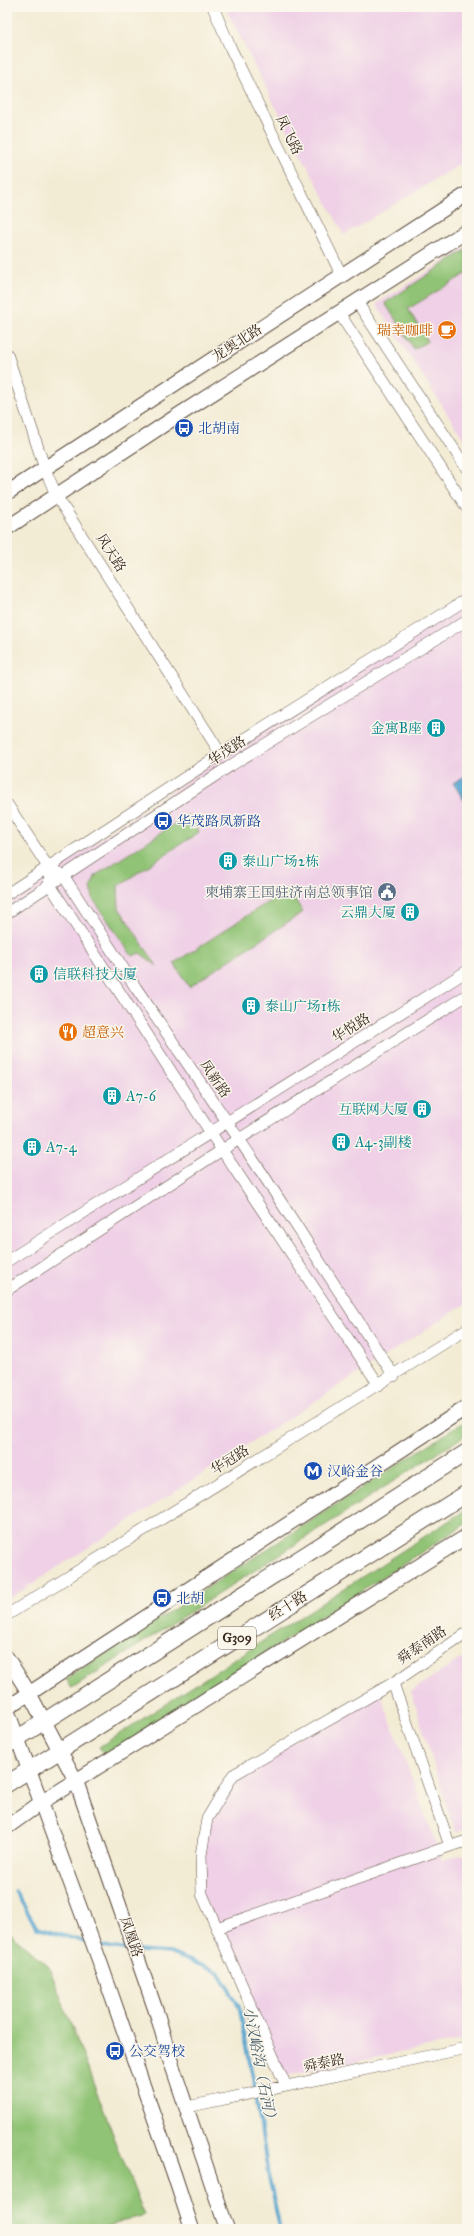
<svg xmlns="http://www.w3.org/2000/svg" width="474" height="2236" viewBox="0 0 474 2236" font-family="'IM FELL Great Primer','Noto Serif SC',serif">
<rect width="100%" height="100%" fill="#fbf7ec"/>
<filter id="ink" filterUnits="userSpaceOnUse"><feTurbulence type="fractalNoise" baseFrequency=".025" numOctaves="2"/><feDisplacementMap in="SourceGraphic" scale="8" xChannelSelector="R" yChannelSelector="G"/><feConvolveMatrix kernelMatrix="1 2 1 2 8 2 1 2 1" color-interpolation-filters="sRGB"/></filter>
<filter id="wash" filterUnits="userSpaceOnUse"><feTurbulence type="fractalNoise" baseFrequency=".012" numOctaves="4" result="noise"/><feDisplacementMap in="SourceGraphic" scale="16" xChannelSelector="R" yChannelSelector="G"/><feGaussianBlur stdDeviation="0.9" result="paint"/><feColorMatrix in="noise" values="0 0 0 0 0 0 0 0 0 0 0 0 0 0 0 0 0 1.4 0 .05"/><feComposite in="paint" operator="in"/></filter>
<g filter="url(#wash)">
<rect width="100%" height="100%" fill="#f3ecd5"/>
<path fill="#efd0e6" d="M225 7H467V160L344 235 270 96Z
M467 247V444L376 304Z
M467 592V1303L7 1600V902Z
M467 1655V1829L455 1832 411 1691Z
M380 1692 442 1860 467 1854V2039L282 2077 202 1894 200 1836 233 1775Z"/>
<path fill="#90c374" stroke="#667649" d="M467 249V273L408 309 428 341 414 349 385 303Z
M188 815 199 832 118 886 119 908 157 966 140 953 132 956 93 899 91 886 96 875Z
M288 889 303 912 189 987 174 963Z
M467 1420V1434L72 1688 66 1679Z
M467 1509V1523L106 1756 99 1747Z
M7 1930 49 1967 144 2215 99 2229H7Z"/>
<path fill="#55a4cf" stroke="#486776" d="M467 775V805L453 783Z"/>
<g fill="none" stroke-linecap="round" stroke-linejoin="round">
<path stroke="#55a4cf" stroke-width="3.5" d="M15 1891 37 1928 89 1943
M98 1946 132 1950
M138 1951 170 1953 218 1972 239 2006 255 2090 268 2173 280 2229"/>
</g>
</g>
<g filter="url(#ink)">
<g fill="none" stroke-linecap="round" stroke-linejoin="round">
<defs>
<path id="minor" d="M213 7 231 49 341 274
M357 302 467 469
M339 313 467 508
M7 354 45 469 57 497 221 754
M7 804 48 867 63 875 136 988 264 1176 394 1376
M48 867 50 885 222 1150 379 1385
M7 894 221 754 467 599
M7 913 230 766 467 620
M7 1261 467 971
M7 1290 222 1150 467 995
M7 1615 467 1329
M393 1683 450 1846 467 1841
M217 1928 450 1846
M286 2086 202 1894 201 1855 207 1819 233 1775 393 1683 467 1633
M187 2107 467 2048"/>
<path id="major" d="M7 493 467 194
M7 528 177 416 467 231
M7 1658 29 1693 76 1781 158 2017 169 2056 227 2229
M7 1708 467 1407
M7 1710 101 1965 174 2174 192 2229
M7 1827 42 1802 467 1536"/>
<path id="highway" d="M7 1745 467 1452
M7 1784 467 1493"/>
</defs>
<use href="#minor" stroke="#574739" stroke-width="12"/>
<use href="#major" stroke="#574739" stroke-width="16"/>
<use href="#highway" stroke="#574739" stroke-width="18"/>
<use href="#minor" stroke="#fff" stroke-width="11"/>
<use href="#major" stroke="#fff" stroke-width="14"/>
<use href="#highway" stroke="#fff" stroke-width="16"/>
</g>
</g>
<defs>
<symbol id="cafe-disc" viewBox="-11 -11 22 22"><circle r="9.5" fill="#e8710a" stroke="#fbf7ec"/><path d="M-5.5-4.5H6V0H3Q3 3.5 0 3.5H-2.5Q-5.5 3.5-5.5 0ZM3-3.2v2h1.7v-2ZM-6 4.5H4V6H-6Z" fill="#fff"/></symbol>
<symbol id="bus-disc" viewBox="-11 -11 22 22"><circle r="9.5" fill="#1a4fb4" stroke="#fbf7ec"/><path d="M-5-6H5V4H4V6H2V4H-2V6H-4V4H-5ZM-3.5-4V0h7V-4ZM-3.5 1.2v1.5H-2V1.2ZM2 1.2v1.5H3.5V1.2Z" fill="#fff"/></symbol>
<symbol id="building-disc" viewBox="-11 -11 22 22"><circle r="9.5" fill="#0f9aa8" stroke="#fbf7ec"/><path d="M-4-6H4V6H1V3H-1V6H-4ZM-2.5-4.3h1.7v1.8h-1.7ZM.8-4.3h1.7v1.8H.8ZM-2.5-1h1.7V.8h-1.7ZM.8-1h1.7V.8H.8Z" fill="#fff"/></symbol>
<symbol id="civic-disc" viewBox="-11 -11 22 22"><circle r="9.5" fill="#5c6f8a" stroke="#fbf7ec"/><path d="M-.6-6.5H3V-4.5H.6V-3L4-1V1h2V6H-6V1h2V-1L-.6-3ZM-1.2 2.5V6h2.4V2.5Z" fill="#fff"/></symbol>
<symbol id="restaurant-disc" viewBox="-11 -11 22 22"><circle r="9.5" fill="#e8710a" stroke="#fbf7ec"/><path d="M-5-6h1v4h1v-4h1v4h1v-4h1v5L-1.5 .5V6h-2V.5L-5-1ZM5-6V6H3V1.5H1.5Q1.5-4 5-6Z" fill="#fff"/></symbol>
<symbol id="metro-disc" viewBox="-11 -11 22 22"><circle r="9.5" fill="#1a4fb4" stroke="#fbf7ec"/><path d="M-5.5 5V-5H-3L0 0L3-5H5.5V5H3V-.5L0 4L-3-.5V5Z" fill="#fff"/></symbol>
</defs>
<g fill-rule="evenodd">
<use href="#cafe-disc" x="436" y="319" width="22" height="22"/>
<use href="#bus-disc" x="173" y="417" width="22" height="22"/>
<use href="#building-disc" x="425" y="717" width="22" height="22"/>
<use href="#bus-disc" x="152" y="810" width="22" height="22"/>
<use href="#building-disc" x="217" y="850" width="22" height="22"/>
<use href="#civic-disc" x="376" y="881" width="22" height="22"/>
<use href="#building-disc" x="399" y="901" width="22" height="22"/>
<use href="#building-disc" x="28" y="963" width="22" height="22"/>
<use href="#building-disc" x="240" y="995" width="22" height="22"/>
<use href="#restaurant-disc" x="57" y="1021" width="22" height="22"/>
<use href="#building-disc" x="101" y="1085" width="22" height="22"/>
<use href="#building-disc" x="411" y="1098" width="22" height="22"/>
<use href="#building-disc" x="330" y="1131" width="22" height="22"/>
<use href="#building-disc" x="21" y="1136" width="22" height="22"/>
<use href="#metro-disc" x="302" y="1460" width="22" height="22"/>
<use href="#bus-disc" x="151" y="1587" width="22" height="22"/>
<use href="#bus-disc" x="104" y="2040" width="22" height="22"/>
</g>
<g text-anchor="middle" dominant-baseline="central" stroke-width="3" stroke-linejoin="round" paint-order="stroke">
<rect fill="#fbf7ec" stroke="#75685c" stroke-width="1" x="218" y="1627" width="38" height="22" rx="3"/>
<g font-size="13" font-weight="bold" fill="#3b2a1e">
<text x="237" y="1638">G309</text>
</g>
<g font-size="14" fill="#3b2a1e" stroke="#fbf7ec">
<text transform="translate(289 135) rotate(64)">凤飞路</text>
<text transform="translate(237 343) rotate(-33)">龙奥北路</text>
<text transform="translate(111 553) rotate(57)">风天路</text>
<text transform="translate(227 751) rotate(-33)">华茂路</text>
<text transform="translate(351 1028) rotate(-32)">华悦路</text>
<text transform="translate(215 1079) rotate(56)">凤新路</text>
<text transform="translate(230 1460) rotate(-32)">华冠路</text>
<text transform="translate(288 1606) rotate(-32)">经十路</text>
<text transform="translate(422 1645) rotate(-34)">舜泰南路</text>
<text transform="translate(131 1937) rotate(71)">凤凰路</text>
<text transform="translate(324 2063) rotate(-12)">舜泰路</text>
</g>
<g font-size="14" fill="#c56008" stroke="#fbf7ec" text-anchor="end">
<text x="433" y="330">瑞幸咖啡</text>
<text x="82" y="1032" text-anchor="start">超意兴</text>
</g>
<g font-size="14" fill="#164399" stroke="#fbf7ec" text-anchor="start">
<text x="198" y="428">北胡南</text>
<text x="177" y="821">华茂路凤新路</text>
<text x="327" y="1471">汉峪金谷</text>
<text x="176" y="1598">北胡</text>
<text x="129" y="2051">公交驾校</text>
</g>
<g font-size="14" fill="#0d838f" stroke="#fbf7ec" text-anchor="start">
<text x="422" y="728" text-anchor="end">金寓B座</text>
<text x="242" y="861">泰山广场2栋</text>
<text x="396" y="912" text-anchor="end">云鼎大厦</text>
<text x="53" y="974">信联科技大厦</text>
<text x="265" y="1006">泰山广场1栋</text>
<text x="126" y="1096">A7-6</text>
<text x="408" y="1109" text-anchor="end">互联网大厦</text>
<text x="355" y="1142">A4-3副楼</text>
<text x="46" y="1147">A7-4</text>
</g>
<g font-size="14" fill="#4e5e75" stroke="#fbf7ec" text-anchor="end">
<text x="373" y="892">柬埔寨王国驻济南总领事馆</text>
</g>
<g font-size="15" font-style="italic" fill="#455b65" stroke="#fbf7ec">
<text transform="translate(260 2066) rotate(79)">小汉峪沟（石河）</text>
</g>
</g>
<rect width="474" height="2236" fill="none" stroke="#fbf7ec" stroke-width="24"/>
</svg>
